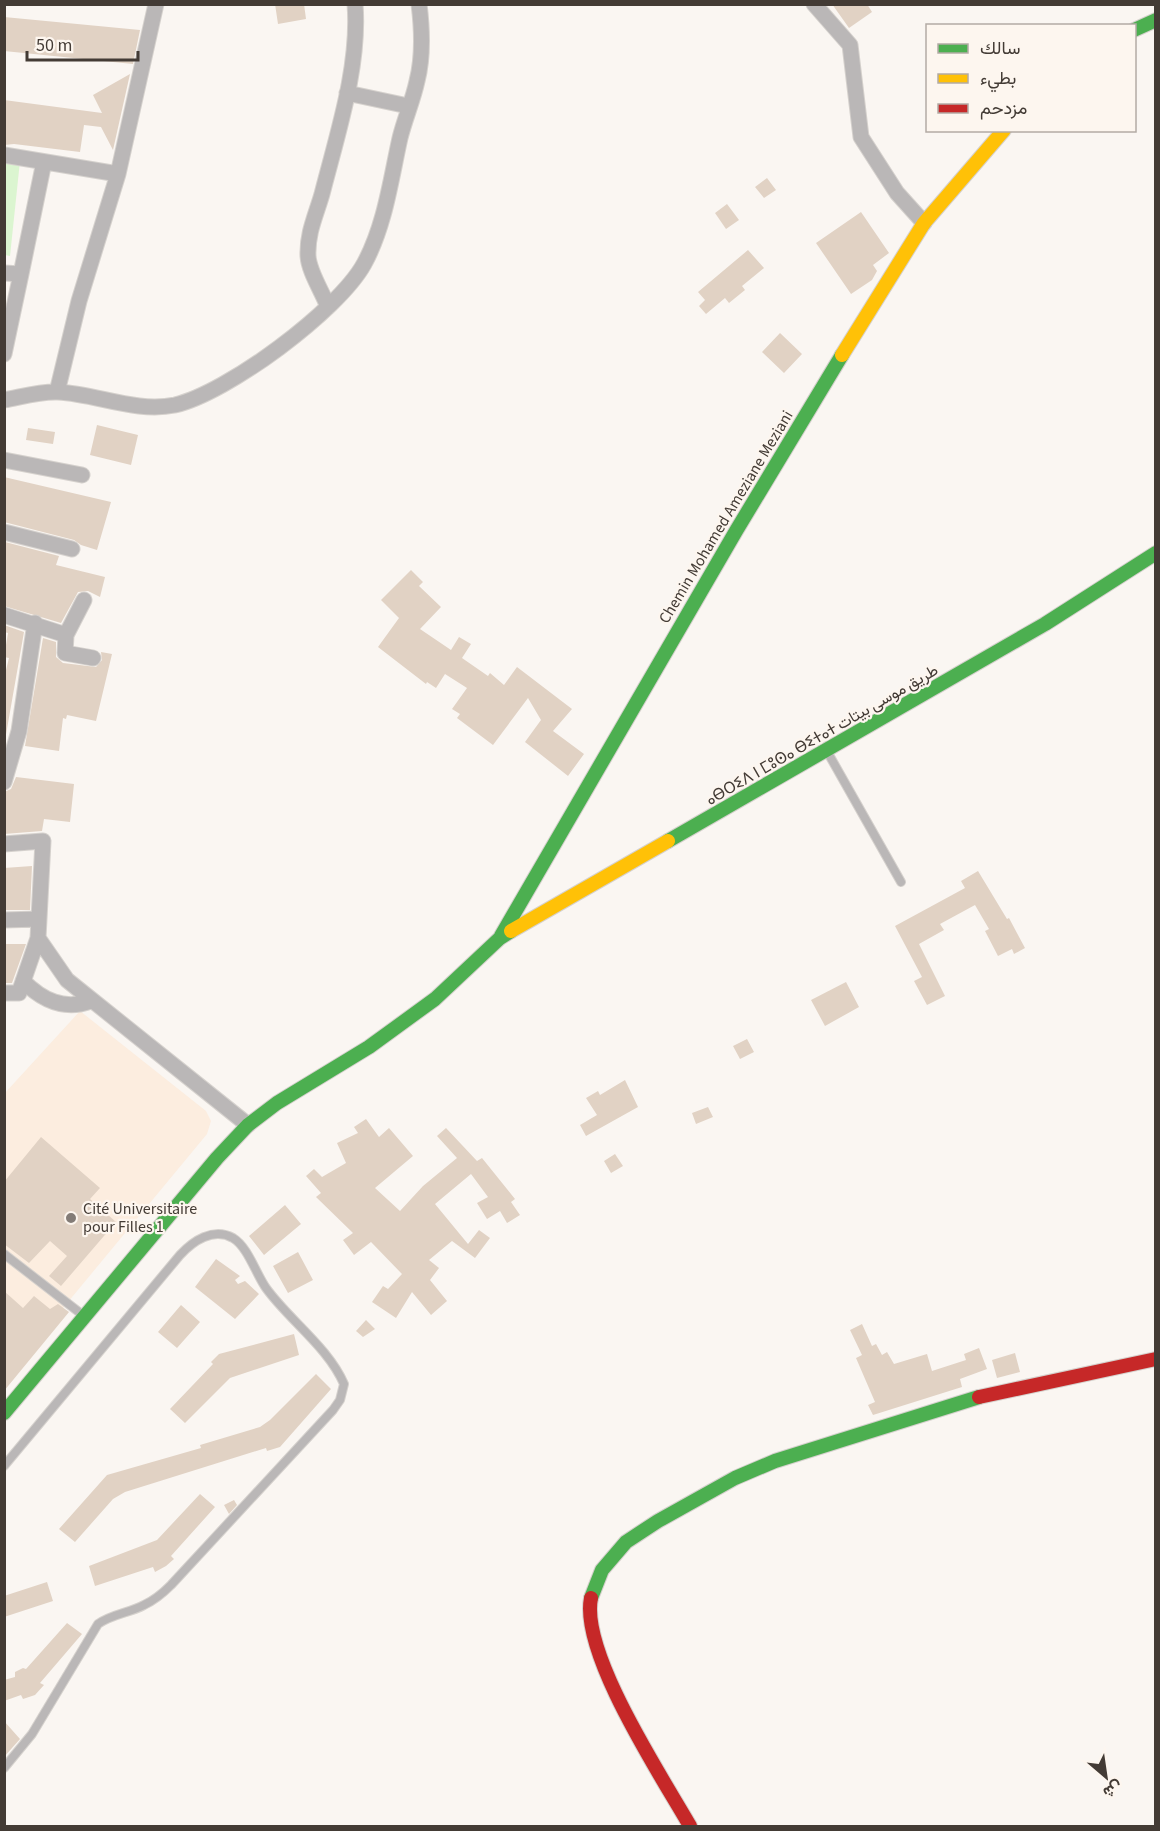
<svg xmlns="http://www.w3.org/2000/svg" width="1160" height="1831" viewBox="0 0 1160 1831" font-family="'Source Sans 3',Vazirmatn,'Noto Sans Tifinagh',sans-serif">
<rect width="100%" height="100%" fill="#faf6f2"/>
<path fill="#fceddf" d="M80 1011 206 1111 211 1121 207 1134 63 1308 5 1387V1093Z"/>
<path fill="#dbf5d0" d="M5 159 20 161 10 256 5 255Z"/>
<path fill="#e1d2c4" d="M275 4H304L306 19 278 24Z
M832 4H867L872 12 849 28Z
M4 17 140 30 133 64 4 51Z
M130 74 113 150 101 127 84 125 80 152 14 144 4 145V100L102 113 93 95Z
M767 178 776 190 764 198 755 187Z
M727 204 739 220 726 229 715 213Z
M861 212 889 253 873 265 877 271 872 280 851 294 816 243Z
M748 250 764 268 742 286 745 290 729 303 725 298 706 314 699 306 705 300 698 292Z
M780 333 802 354 784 373 762 352Z
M97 425 138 435 131 465 90 455Z
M28 428 55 432 53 444 26 440Z
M4 477 111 502 97 550 81 545 74 540 4 522Z
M5 542 59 556 56 565 105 577 100 597 88 591 78 592 61 623 4 606Z
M411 570 423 582 419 586 441 607 420 629 451 650 459 637 471 644 462 658 488 676 490 673 504 685 517 667 572 709 553 731 584 754 568 776 525 742 541 720 528 698 493 745 457 718 460 714 452 709 467 688 445 674 436 688 427 682 426 684 378 647 399 618 381 600Z
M4 625 24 632 4 746V678L9 658 4 657 8 633 4 632Z
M43 638 56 642V657L63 663 96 667 102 660 101 652 112 654 96 721 67 715 66 719 63 718 59 751 25 746Z
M16 777 74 784 70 822 44 819 42 831 4 834V792L11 789Z
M32 866 30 910H4V868Z
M978 871 1007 919 1009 918 1025 948 1014 954 1012 949 998 956 985 931 989 929 975 905 940 924 944 930 919 944 945 996 927 1005 914 981 922 977 895 926 965 888 961 881Z
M4 944H26L12 983H4Z
M846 982 859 1007 825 1026 811 1000Z
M747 1039 754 1052 740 1059 733 1046Z
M625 1080 638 1107 586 1136 580 1125 597 1115 586 1098 598 1091 600 1095Z
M708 1107 713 1117 696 1124 692 1113Z
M366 1119 379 1137 389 1128 413 1156 375 1188 400 1211 423 1186 457 1158 437 1136 446 1128 477 1161 482 1158 515 1199 511 1202 520 1215 507 1223 500 1211 487 1219 477 1203 488 1197 471 1174 435 1204 468 1244 479 1230 490 1238 475 1258 452 1241 429 1260 439 1268 430 1280 447 1301 431 1315 412 1292 396 1318 372 1302 383 1286 388 1289 402 1274 371 1242 354 1255 343 1240 353 1233 316 1197 321 1193 306 1176 314 1169 322 1177 346 1163 337 1143 358 1133 354 1127Z
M41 1137 100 1188 90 1199 116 1222 61 1286 49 1276 67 1256 50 1241 29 1263 4 1244V1182Z
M615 1154 623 1166 611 1173 604 1161Z
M285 1205 301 1224 264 1255 249 1236Z
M298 1252 313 1280 288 1293 273 1266Z
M216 1259 240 1276 235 1280 238 1284 245 1281 259 1294 235 1319 195 1287Z
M4 1291 23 1308 34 1296 50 1309 58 1304 69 1312 4 1391Z
M181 1305 200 1322 177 1348 158 1332Z
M366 1320 375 1329 363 1337 356 1331Z
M862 1324 872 1346 876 1344 882 1355 887 1352 894 1364 927 1354 932 1371 966 1360 964 1354 979 1348 987 1369 960 1379 962 1387 873 1415 868 1405 875 1402 856 1358 862 1355 850 1330Z
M294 1334 299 1355 230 1378 185 1423 170 1409 213 1364 211 1362 219 1354Z
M1015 1353 1020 1372 997 1378 992 1360Z
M316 1374 331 1389 280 1447 267 1451 266 1448 125 1492 113 1499 75 1542 59 1529 107 1475 201 1448 200 1445 260 1427 270 1420Z
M200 1494 215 1507 171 1556 174 1559 166 1566 155 1572 153 1567 95 1586 89 1566 157 1540Z
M234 1500 237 1505 229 1514 224 1505Z
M47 1582 53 1601 4 1617V1596Z
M67 1623 82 1634 40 1683 44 1685 35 1695 23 1699 21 1695 4 1701V1680L15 1677V1672L23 1668 26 1669Z
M4 1721 20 1739 4 1757Z"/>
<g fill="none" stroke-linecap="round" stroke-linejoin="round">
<defs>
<path id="lane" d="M828 753 901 882
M4 1254 84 1316
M4 1466 180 1255C193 1241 213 1227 233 1238 248 1247 256 1274 266 1288 289 1320 328 1347 344 1384L340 1400 333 1410 171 1585C163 1593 155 1600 144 1605 129 1613 112 1614 98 1624L32 1734 4 1768"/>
<path id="street" d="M814 4 850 45 861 137 897 193 924 223
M347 93 408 106
M4 155 118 174
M4 273 21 274 44 162
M328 307C322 291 309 272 308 256 307 233 316 215 322 194 337 135 360 66 355 4
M4 354 21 274
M57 392 79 301 118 174 156 4
M4 400C21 397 41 391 58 392 97 394 136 413 175 405 227 393 338 311 364 264 385 226 391 178 400 138 405 118 413 100 417 81 423 58 422 28 419 4
M4 460 82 475
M4 532 72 549
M84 600 66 635 65 653 93 658
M4 615 66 635
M4 782 19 731 35 623
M4 844 43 841 38 938 67 980 248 1125
M4 920 39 919
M23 981C42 1000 64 1011 91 1001
M4 993H19L38 938"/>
<path id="fast" d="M1134 30 1156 20
M668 841 1045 624 1156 553
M501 936 736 531 842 355
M4 1413 217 1158 248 1125 277 1103 369 1047 435 999 500 938 511 931
M591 1598 602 1570 626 1542 658 1521 735 1478 775 1461 979 1397"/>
<path id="slow" d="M842 355 924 223 1004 130
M511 931 668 841"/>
<path id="jam" d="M979 1397 1156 1359
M591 1598C580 1653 662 1777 690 1826"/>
</defs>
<use href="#lane" stroke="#d5d1cd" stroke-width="10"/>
<use href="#street" stroke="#d5d1cd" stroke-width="17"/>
<use href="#fast" stroke="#d5d1cd" stroke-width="16"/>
<use href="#slow" stroke="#d5d1cd" stroke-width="16"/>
<use href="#jam" stroke="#d5d1cd" stroke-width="16"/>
<use href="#lane" stroke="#bab7b7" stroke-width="8"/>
<use href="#street" stroke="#bab7b7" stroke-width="15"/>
<use href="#fast" stroke="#4caf50" stroke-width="14"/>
<use href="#slow" stroke="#ffc107" stroke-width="14"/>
<use href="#jam" stroke="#c62828" stroke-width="14"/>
</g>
<circle fill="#837c77" stroke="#fdf6ef" stroke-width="2" cx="71" cy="1218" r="6"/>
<g text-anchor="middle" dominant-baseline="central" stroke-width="4.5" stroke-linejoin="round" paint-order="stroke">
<g font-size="16" fill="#433b35" stroke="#fdf6ef">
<text transform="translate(726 517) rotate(-59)">Chemin Mohamed Ameziane Meziani</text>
<text transform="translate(822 735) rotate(-30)">ⴰⴱⵔⵉⴷ ⵏ ⵎⵓⵙⴰ ⴱⵉⵜⴰⵜ طريق موسى بيتات</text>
</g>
<g font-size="16" fill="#433b35" stroke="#fdf6ef" text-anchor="start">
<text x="83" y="1209">Cité Universitaire<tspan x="83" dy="18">pour Filles 1</tspan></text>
</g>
</g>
<rect width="1160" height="1831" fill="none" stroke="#433b35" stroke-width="12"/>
<rect x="926" y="24" width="210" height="108" fill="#fdf6ef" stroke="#b3aba5" stroke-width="1.5"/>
<rect x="938" y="44" width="30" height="9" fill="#4caf50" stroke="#b3aba5" stroke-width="1.5"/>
<text x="980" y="54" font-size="18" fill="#433b35">سالك</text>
<rect x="938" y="74" width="30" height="9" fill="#ffc107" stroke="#b3aba5" stroke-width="1.5"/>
<text x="980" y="84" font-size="18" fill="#433b35">بطيء</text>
<rect x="938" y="104" width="30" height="9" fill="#c62828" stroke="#b3aba5" stroke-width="1.5"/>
<text x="980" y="114" font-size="18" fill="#433b35">مزدحم</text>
<g transform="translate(1106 1777) rotate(151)" stroke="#fdf6ef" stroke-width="4.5" paint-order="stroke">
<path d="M0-4.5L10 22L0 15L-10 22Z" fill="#433b35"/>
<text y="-9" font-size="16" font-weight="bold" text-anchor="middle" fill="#433b35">ش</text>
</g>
<path d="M27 51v9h111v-9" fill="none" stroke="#433b35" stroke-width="3"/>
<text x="36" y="51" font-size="18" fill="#433b35" stroke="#fdf6ef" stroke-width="4.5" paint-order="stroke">50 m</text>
</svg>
